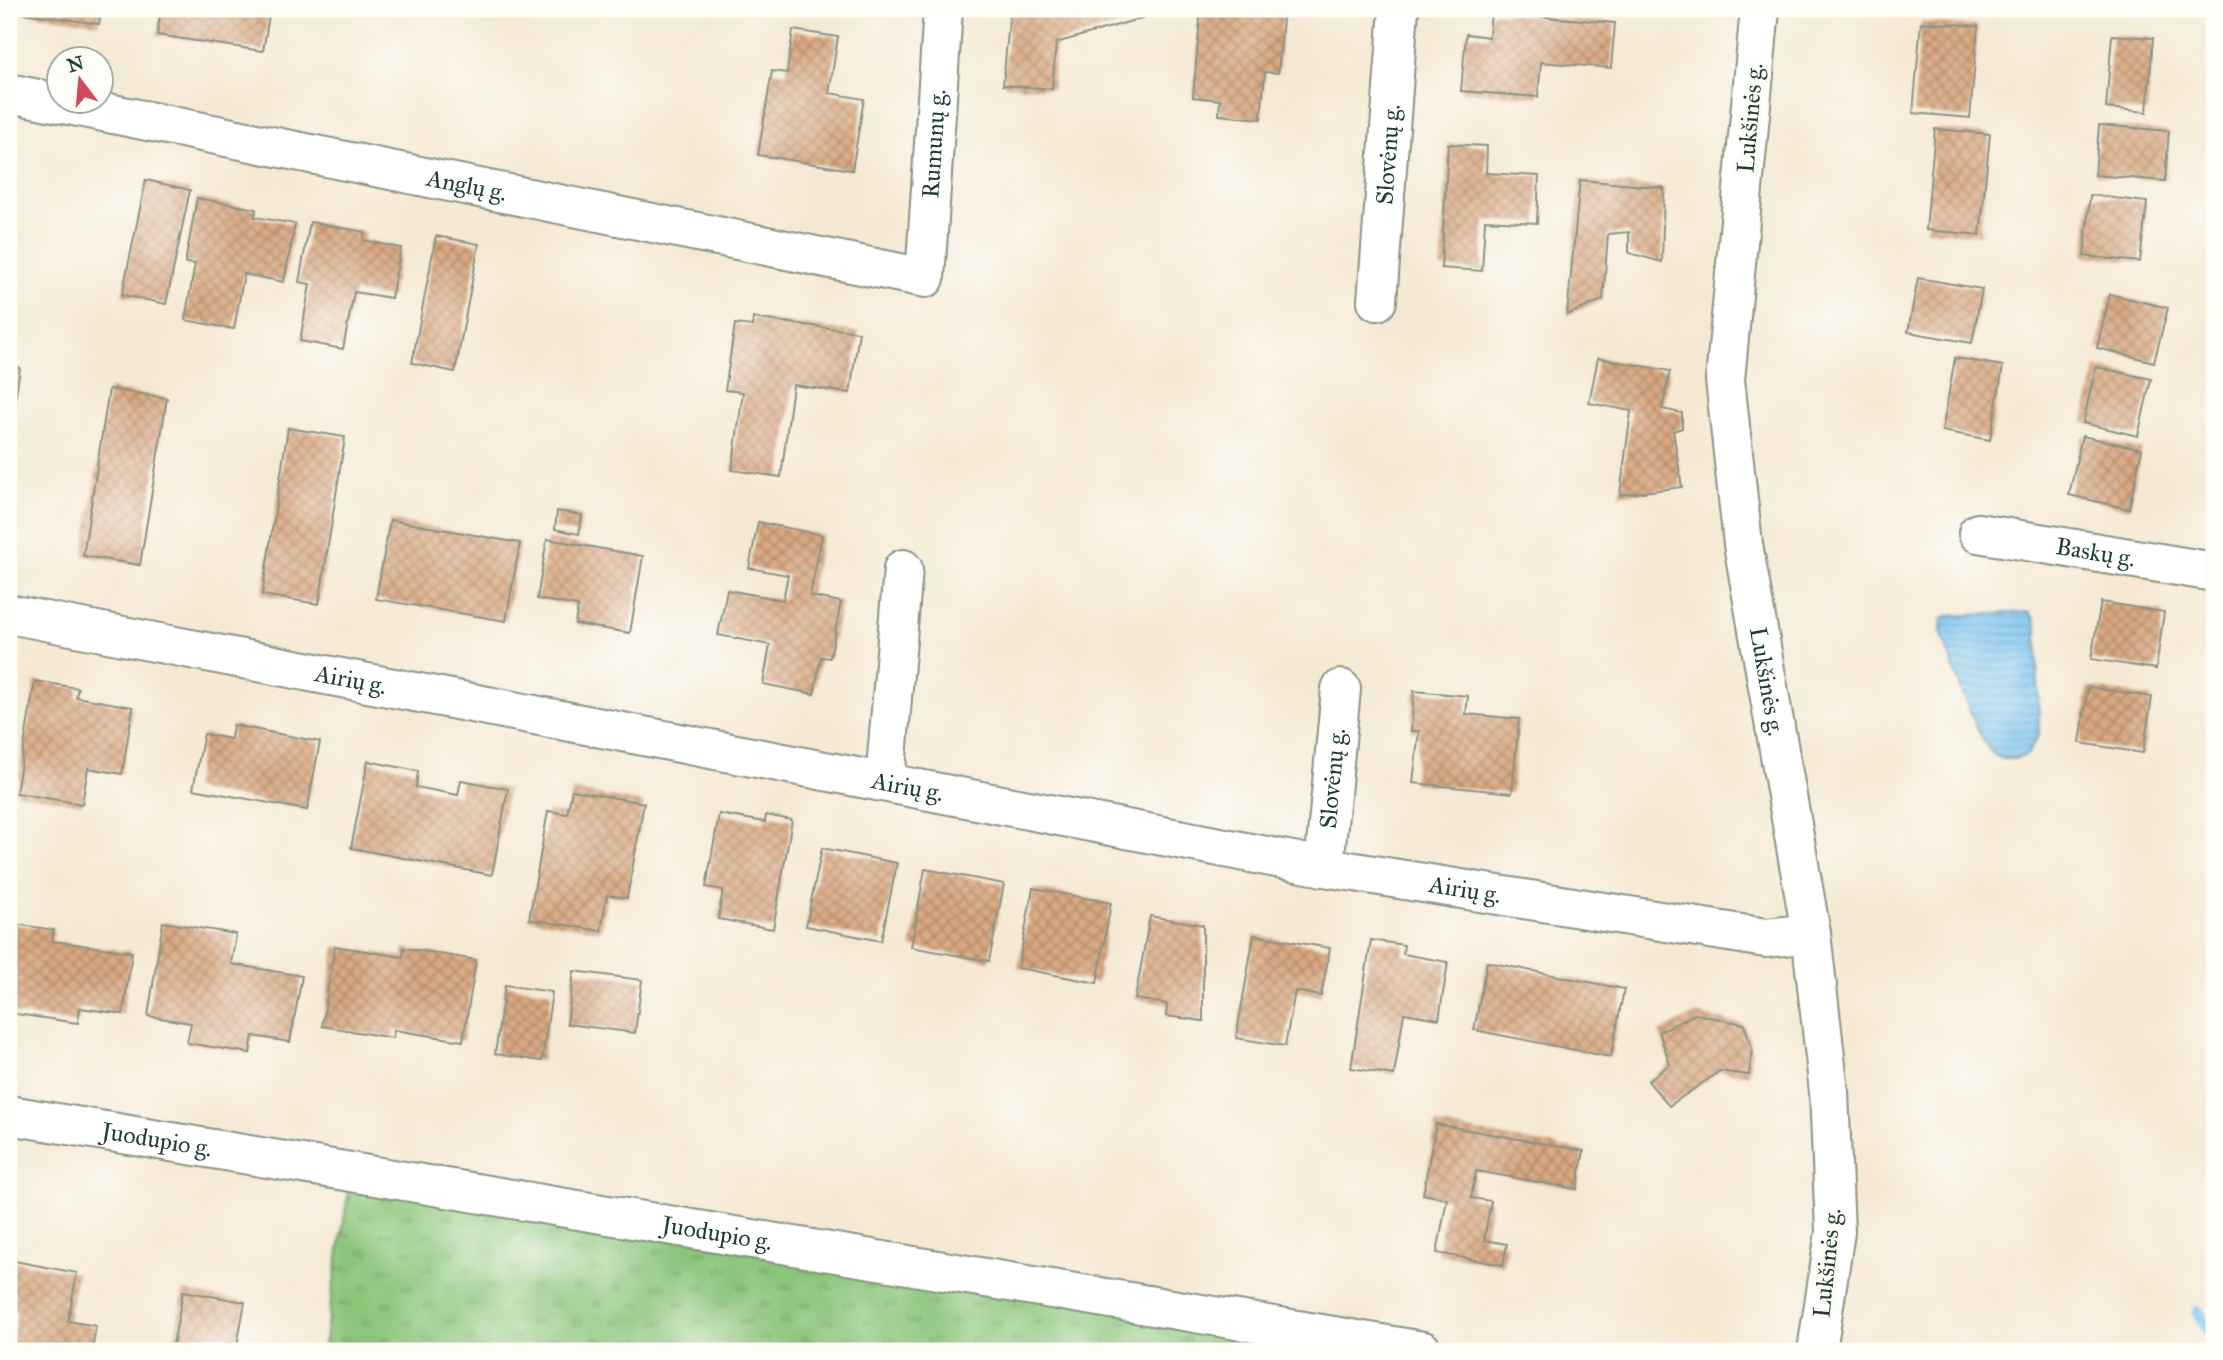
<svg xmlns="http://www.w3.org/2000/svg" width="2223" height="1360" viewBox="0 0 2223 1360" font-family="'IM FELL Great Primer',serif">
<defs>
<pattern id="grass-tufts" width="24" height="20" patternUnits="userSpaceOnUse" patternTransform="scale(1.75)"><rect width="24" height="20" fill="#8bc57a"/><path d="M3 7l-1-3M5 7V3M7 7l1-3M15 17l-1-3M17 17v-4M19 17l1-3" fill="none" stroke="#71a165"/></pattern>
<pattern id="water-rules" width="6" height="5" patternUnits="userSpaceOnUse" patternTransform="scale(1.75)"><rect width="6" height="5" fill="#76c1f0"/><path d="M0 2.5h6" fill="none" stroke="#609ec3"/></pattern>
<pattern id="building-cross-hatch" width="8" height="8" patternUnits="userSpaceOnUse" patternTransform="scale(1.75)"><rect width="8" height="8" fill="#daa982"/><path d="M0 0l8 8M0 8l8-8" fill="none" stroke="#b08b6b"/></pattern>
</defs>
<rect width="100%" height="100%" fill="#fdfcf7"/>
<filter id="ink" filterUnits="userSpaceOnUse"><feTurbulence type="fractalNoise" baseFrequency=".0143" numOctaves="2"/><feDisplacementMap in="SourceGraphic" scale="14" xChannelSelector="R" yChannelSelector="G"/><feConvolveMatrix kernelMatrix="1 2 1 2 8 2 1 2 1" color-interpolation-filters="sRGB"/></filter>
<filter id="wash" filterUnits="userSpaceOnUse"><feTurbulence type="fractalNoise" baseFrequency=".00686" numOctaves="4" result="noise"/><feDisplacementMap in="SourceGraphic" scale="28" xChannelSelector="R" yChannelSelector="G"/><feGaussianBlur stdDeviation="1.57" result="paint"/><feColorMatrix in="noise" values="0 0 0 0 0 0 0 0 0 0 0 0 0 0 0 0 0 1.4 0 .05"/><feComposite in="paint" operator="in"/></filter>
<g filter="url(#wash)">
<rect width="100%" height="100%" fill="#f5e9d3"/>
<path fill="url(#grass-tufts)" stroke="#558157" stroke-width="2" d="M350 1181 1342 1351H323Z"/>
<path fill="url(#water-rules)" stroke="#4a7f92" stroke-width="2" d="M2029 612 2034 618 2037 626 2039 733 2028 754C2018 759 2007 762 1996 756 1977 745 1950 656 1941 632L1942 619 1948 616Z"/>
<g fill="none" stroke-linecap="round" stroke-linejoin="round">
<path stroke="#76c1f0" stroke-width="12" d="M2198 1312 2214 1340"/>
</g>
<g id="blocks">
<path fill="url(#building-cross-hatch)" d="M9 9H101L99 24 9 11Z
M161 9H270L263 51 157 35Z
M1010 9H1139L1142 18 1056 43 1052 89 1003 85Z
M1201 9H1284L1278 73 1265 72 1261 119 1219 115 1220 100 1193 97Z
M1491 12 1615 23 1611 68 1541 62 1538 97 1461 91 1466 34 1489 37Z
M1921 22 1978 26 1970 118 1913 113Z
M793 30 838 37 829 93 864 99 852 170 758 155 772 71 787 73Z
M2112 35 2153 38 2147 112 2106 108Z
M2099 125 2169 131 2165 181 2095 175Z
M1935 129 1990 134 1980 235 1926 230Z
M1448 144 1487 146 1486 173 1539 176 1537 223 1485 220 1482 271 1441 268Z
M146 180 190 190 166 304 122 295Z
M1580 180 1664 188 1662 262 1629 253V232L1608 234 1603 300 1567 315Z
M2090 195 2147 202 2140 262 2084 256Z
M197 198 256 209 255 217 295 224 284 282 244 274 234 329 185 320 195 264 185 263Z
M310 222 365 232 363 240 401 248 391 298 354 292 343 349 300 341 310 284 299 282Z
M436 236 479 244 455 372 412 363Z
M1918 278 1982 289 1972 343 1908 332Z
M2110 294 2168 308 2154 362 2097 348Z
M753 318 859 332 850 393 793 385 781 477 732 470 743 392 725 390 735 324 752 326Z
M1598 358 1670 371 1662 409 1682 413V428L1673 431 1682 487 1620 495 1631 411 1589 403Z
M1955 358 2003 366 1990 440 1942 431Z
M9 366 20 368 10 433H9Z
M2096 367 2151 379 2138 436 2083 423Z
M109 389 167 398 140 565 83 556Z
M288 428 345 437 319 604 262 595Z
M2082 436 2142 449 2129 509 2069 495Z
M2213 494H2214V521L2208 519Z
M557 511 582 515 579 534 555 529Z
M390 520 520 543 506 621 376 599Z
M758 522 822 535 810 596 841 602 830 658 821 657 814 694 763 684 770 645 718 635 727 590 783 600 788 575 749 568Z
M547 539 643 556 630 633 575 624 578 606 537 599Z
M2101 602 2164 612 2156 669 2091 659Z
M35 681 78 688 76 697 133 707 122 774 88 768 82 804 16 793Z
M2088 687 2152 697 2143 753 2080 743Z
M1414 691 1468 696 1466 714 1519 719 1512 793 1413 783 1419 731H1411Z
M233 725 320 742 307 810 193 789 204 734 231 739Z
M368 761 418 771 416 787 458 795 461 780 508 789 492 875 351 848Z
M572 790 644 803 627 898 607 895 601 931 529 919 548 811 567 814Z
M719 814 765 822 766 815 792 820 773 929 718 919 723 890 706 887Z
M822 848 897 863 881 941 806 926Z
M925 869 1004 884 989 961 911 947Z
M1033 888 1111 903 1097 983 1018 968Z
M1150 916 1203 925V1021L1166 1016 1167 1004 1135 999Z
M163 922 236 934 231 964 302 976 290 1042 253 1036 250 1053 187 1043 191 1023 148 1016Z
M9 923 54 930 52 941 132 952 123 1014 80 1008 78 1023 9 1013 12 991H9Z
M1254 935 1330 948 1321 996 1295 991 1285 1046 1236 1038Z
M1371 940 1404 945 1403 954 1448 962 1439 1019 1404 1013 1394 1075 1351 1068Z
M335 946 403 957 404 948 476 960 463 1041 394 1030 393 1038 322 1026Z
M1487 962 1624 989 1611 1057 1474 1030Z
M574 971 642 980 635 1033 567 1024Z
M505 985 552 992 542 1061 495 1054Z
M1695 1014 1744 1024 1752 1049 1749 1075 1720 1071 1669 1106 1648 1081 1670 1064 1659 1032Z
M1436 1124 1584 1151 1577 1189 1476 1171 1471 1198 1491 1201 1484 1240 1507 1244 1503 1265 1437 1253 1447 1199 1423 1194Z
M9 1260 77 1273 68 1321 96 1326 92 1351H9L17 1312 9 1310Z
M183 1291 245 1302 236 1351H172Z"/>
</g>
</g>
<g filter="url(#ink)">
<use href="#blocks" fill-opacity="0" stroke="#8a9384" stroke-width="2"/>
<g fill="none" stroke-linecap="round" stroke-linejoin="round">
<defs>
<g id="minor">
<path id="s1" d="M1760 9 1725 380 1743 544 1811 933 1829 1092 1835 1232 1817 1351"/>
<path id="s2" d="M9 93 925 278 943 9"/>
<path id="s3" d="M1377 301 1399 9"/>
<path id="s4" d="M1978 533 2214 572"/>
<path id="s5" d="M9 614 1324 867 1766 938 1811 933"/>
<path d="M885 781 903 569"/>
<path id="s6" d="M1324 867 1341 689"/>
<path id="s7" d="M9 1115 1423 1351"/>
</g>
</defs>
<use href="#minor" stroke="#8a9384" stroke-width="42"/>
<use href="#minor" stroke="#fff" stroke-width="38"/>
</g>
</g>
<g text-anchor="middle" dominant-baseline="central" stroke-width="7" stroke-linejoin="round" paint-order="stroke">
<g font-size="24" fill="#1f3d34" stroke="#fdfcf7">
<text transform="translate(1750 118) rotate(-85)">Lukšinės g.</text>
<text stroke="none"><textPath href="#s2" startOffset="1069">Rumunų g.</textPath></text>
<text stroke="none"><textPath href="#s3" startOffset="147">Slovėnų g.</textPath></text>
<text stroke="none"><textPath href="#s2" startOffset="467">Anglų g.</textPath></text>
<text stroke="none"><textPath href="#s4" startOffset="119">Baskų g.</textPath></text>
<text stroke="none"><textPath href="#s5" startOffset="348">Airių g.</textPath></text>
<text stroke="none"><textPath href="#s1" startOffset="677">Lukšinės g.</textPath></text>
<text stroke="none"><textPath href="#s6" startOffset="89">Slovėnų g.</textPath></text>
<text stroke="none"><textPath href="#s5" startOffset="915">Airių g.</textPath></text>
<text stroke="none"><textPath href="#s5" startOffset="1482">Airių g.</textPath></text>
<text stroke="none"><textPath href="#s7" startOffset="150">Juodupio g.</textPath></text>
<text stroke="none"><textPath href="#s7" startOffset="718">Juodupio g.</textPath></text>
<text transform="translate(1827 1263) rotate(-84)">Lukšinės g.</text>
</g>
</g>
<rect width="2223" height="1360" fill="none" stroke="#fdfcf7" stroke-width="35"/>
<g transform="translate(80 80) rotate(344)"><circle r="33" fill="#fdfcf7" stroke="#a4b0a9" stroke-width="2"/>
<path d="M0-5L12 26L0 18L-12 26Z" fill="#d1495b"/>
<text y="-10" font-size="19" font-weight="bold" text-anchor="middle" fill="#1f3d34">N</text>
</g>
</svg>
